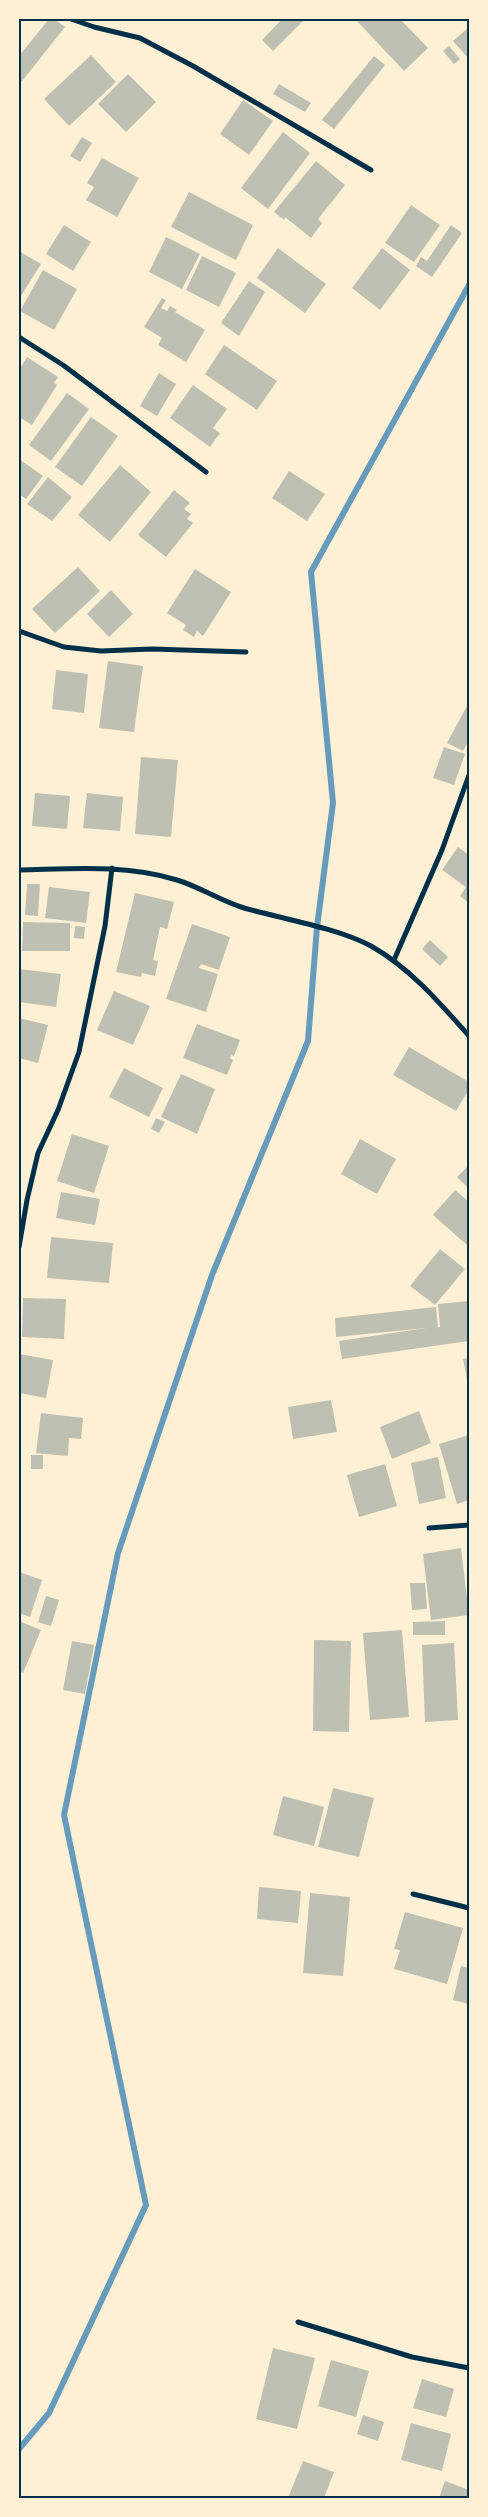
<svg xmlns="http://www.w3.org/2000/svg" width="488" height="2517" viewBox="0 0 488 2517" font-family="'Asap Condensed',sans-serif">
<rect width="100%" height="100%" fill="#fdf0d5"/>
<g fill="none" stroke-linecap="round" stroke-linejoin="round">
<path stroke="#669bbc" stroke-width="6" d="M19 2449 49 2413 146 2205 64 1815 118 1553 212 1275 308 1041 317 927 333 803 311 572 469 285"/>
</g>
<path fill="#bec0b2" d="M49 19H54L65 27 19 85V56Z
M282 19H305L273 51 262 40Z
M358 19H400L428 48 404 71 356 20Z
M469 27V59L453 41Z
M449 46 460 59 454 64 443 51Z
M91 55 116 82 69 126 44 99Z
M374 56 385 65 334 129 322 120Z
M128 74 156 102 126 132 98 104Z
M279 84 311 103 305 112 273 94Z
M243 100 273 121 249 155 220 134Z
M283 132 310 153 268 209 241 188Z
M82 137 92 143 80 162 70 156Z
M102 158 139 178 117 217 86 200 94 187 87 183Z
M316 161 345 185 318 219 322 223 311 238 285 217 284 220 274 212Z
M189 192 253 225 236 260 171 227Z
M411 205 440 225 414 262 385 243Z
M64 225 91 242 73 271 46 254Z
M451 225 462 233 432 277 416 266 421 257 427 261Z
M166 237 200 254 182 289 149 272Z
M278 248 326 284 305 313 257 278Z
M382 248 410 270 380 310 352 288Z
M19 251 41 264 19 299Z
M202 256 236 273 219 307 186 290Z
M43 270 77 289 54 330 20 311Z
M249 281 265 292 239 336 221 323Z
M162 298 166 300 161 308 167 311 170 306 177 310 175 312 205 330 186 362 158 345 162 338 144 327Z
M224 345 277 381 257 410 205 374Z
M27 357 58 377 54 383 57 385 32 425 19 417V370Z
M159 373 176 384 157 416 140 406Z
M193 385 227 409 213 428 220 433 210 447 170 418Z
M67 393 89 409 51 461 29 445Z
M91 417 118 436 82 486 55 467Z
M19 459 43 476 26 499 19 494Z
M120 465 151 492 110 542 78 515Z
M289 471 325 494 307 521 272 498Z
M48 477 72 497 52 521 27 504Z
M174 490 190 503 184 509 191 514 187 519 193 523 166 557 138 535Z
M78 567 100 591 55 633 32 609Z
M195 569 231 592 203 636 197 631 194 637 183 630 186 625 167 613Z
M111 590 133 614 109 637 87 614Z
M108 661 143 666 134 732 99 728Z
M56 670 88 674 84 713 52 709Z
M469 702V740L463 751 447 743Z
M444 747 465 754 454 785 433 778Z
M141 757 178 760 171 837 135 834Z
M35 793 70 796 67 829 32 826Z
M87 793 123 797 120 831 83 828Z
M458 847 469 855V903L460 896 466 887 442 870Z
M27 884H40L38 916 25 915Z
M49 887 90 892 86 923 45 918Z
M135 893 174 902 167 929 160 927 153 960 158 961 155 976 142 973 141 977 116 972Z
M23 922 70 923V951H22Z
M192 924 230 937 219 970 201 964 199 968 218 974 206 1012 166 999Z
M75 926 85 927 84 939 74 938Z
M430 940 448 957 440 966 422 949Z
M19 969 61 974 56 1007 19 1002Z
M114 991 150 1006 133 1045 97 1030Z
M19 1018 48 1025 38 1063 19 1058Z
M197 1024 240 1040 234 1056 231 1055 230 1058 233 1060 227 1075 183 1058Z
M409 1047 469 1082V1089L456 1111 393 1075Z
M124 1068 163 1088 149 1117 109 1097Z
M181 1074 215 1089 197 1134 161 1117Z
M156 1118 165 1122 159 1133 151 1129Z
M72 1134 109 1146 94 1193 57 1181Z
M360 1139 396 1159 377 1194 341 1174Z
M469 1165V1189L457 1177Z
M455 1190 469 1202V1242L467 1245 433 1215Z
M61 1192 100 1199 95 1225 56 1218Z
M51 1237 113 1243 109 1283 47 1278Z
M440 1249 465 1269 435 1305 410 1286Z
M23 1298 66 1299 64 1339 22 1337Z
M469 1301V1341L342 1359 339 1341 426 1328 336 1337 335 1318 436 1307 438 1327H440L438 1304Z
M19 1354 53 1360 46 1398 19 1393Z
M469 1358V1384H468L463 1359Z
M331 1400 337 1432 293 1439 288 1407Z
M419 1411 431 1443 392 1459 380 1427Z
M41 1413 83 1418 81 1439 69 1438 68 1456 36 1453Z
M469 1435V1500L457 1504 439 1444Z
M31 1455H43V1469H31Z
M438 1457 446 1498 419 1504 411 1463Z
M385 1464 397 1506 359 1517 347 1475Z
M461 1548 469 1615 431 1620 423 1554Z
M19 1572 42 1580 30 1617 19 1613Z
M410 1583H425L427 1609 412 1610Z
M46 1596 59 1600 51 1626 38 1622Z
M19 1621 41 1630 23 1673 19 1671Z
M445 1621V1635H413V1622Z
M402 1630 409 1717 370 1720 363 1633Z
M314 1640 351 1641 349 1732 313 1731Z
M72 1641 94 1645 85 1694 63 1690Z
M454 1643 458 1720 425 1722 422 1645Z
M333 1788 374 1798 359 1857 318 1847Z
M283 1796 324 1807 314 1846 273 1835Z
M259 1887 301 1891 298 1923 257 1919Z
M310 1893 350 1897 343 1976 303 1973Z
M405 1912 463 1928 447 1984 394 1969 400 1950 394 1949Z
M461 1966 469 1968V2004L453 2000Z
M273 2348 315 2358 297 2429 256 2419Z
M331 2360 369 2371 356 2417 318 2406Z
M422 2379 454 2389 446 2417 413 2408Z
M363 2415 384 2422 378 2441 357 2434Z
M411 2423 451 2434 442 2471 401 2460Z
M303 2461 334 2472 324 2498H288Z
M445 2481 469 2490V2498H439Z"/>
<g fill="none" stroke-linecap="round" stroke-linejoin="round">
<path stroke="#003049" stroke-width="5" d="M71 19 94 27 140 38 193 66 371 170
M19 337 63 365 206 472
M19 631 64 647 101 651 152 649 246 652
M19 870C72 869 125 864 177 880 200 887 221 901 244 908 283 919 337 928 371 946 410 968 440 1003 469 1036
M394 960 442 850 469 775
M19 1247 27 1200 38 1153 58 1110 79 1052 105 926 112 868
M429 1528 469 1525
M413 1894 469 1908
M298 2322 412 2357 469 2368"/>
</g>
<rect width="488" height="2517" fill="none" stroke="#fdf0d5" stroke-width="40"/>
<rect x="20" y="20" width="448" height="2477" fill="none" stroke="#003049" stroke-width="2"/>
</svg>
